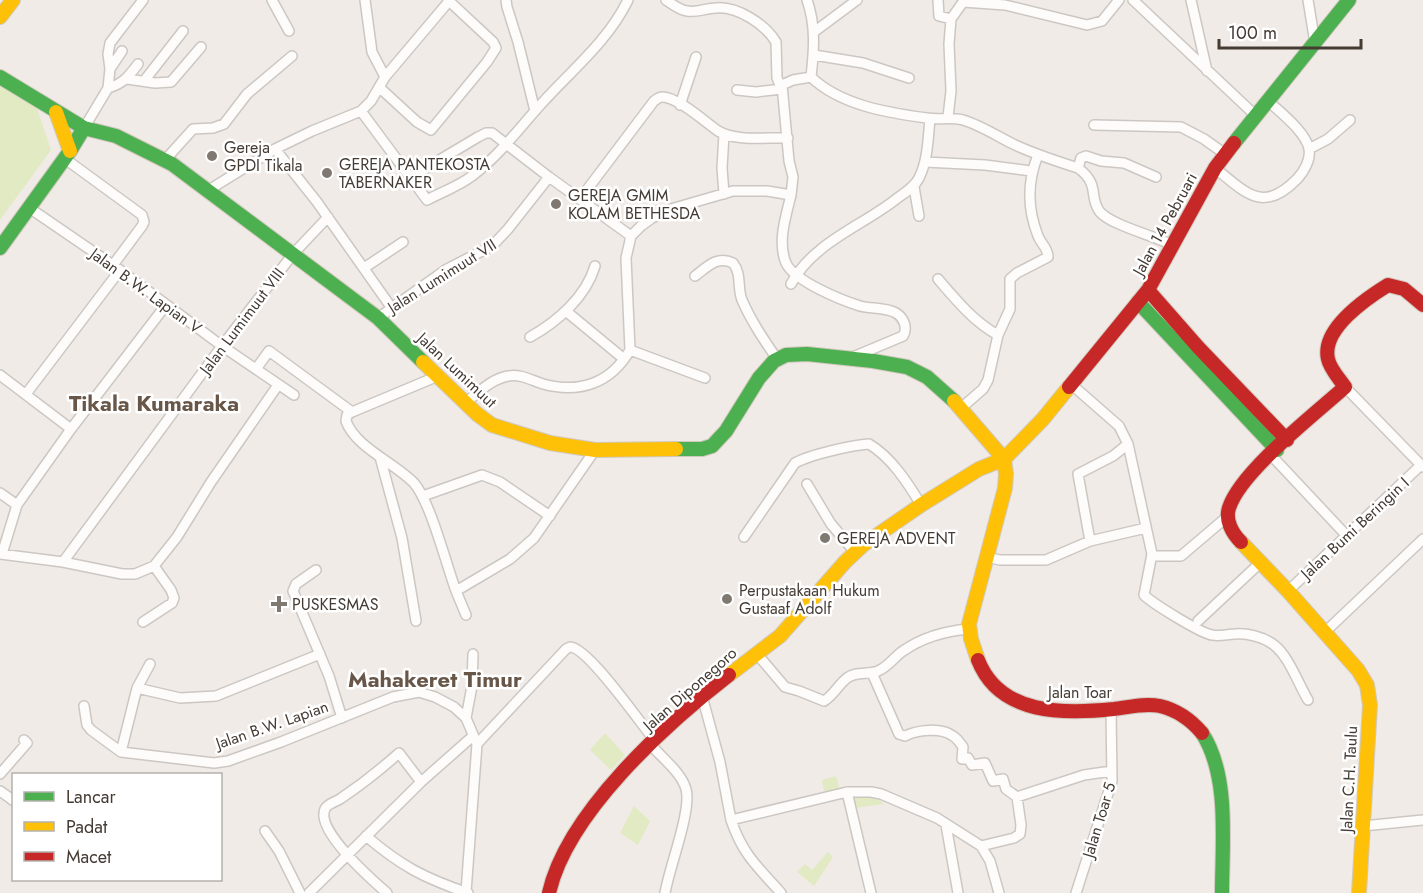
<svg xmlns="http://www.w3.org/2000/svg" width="1423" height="893" viewBox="0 0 1423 893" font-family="Jost,sans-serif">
<rect width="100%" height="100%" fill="#f0ebe6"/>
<path fill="#e2eac4" d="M0 82 35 102 51 150 0 220Z
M605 733 625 755 611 770 590 750Z
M836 776 840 791 825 795 822 780Z
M851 795H873L884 804 856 808Z
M634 806 650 821 638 845 620 833Z
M828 852 833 857 814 886 797 872 805 864 812 870Z"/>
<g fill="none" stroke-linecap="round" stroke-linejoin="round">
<defs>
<path id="street" d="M272 0 289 31
M506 0 507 7 518 42 535 111
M666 0C672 4 679 10 687 11 697 13 706 8 716 8 737 6 765 24 776 42L777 78 780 85H782
M807 0C816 26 814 50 811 77
M938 0 939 16 951 19 949 44 951 91 948 117
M1133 0 1255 115
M1191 0 1207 71
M1308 0 1315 43
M951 19 963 2 1005 5 1087 25 1102 21 1119 0
M814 32 857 0
M814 55 863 63 909 78
M110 69 108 54 110 43 143 0
M385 77 450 0
M127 79 155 83 171 82 201 47
M144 81 183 31
M108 88 110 69 122 51
M380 88 417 122 431 130 487 62 496 48 493 42 448 0
M737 90 756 92 782 89
M680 105 696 57
M361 111 427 200C442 192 459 186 472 176 500 155 520 127 543 102 573 69 608 41 628 0
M1094 125 1181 127 1204 139 1225 154
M84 128 108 88C123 84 129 76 138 64
M724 134 722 168 724 194
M275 149 317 202 391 307
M1309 149 1328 139 1350 120
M64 158 142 215 144 222 142 226 113 265
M165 160 193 129 213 128 224 124 247 94 292 56
M925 162 985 165 1031 171
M1078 168C1101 185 1088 197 1100 212 1111 225 1155 236 1172 245
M1215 168C1246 193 1263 214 1297 179 1304 172 1311 159 1309 149 1306 132 1280 112 1267 100
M411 177 478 137 486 133H492L549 177 631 236
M914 187 919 216
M207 191 275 149 312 131 361 111 371 101 385 77 372 52 365 0
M791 195 793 177 789 161 782 85 793 80 811 77C840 105 888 113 927 118 939 120 951 117 963 120 980 125 997 136 1013 144 1034 154 1056 161 1078 168L1081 158 1086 156 1101 161 1124 163 1156 177
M580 199 654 101C657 99 659 97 662 97 678 97 705 122 718 131 737 142 767 137 788 138
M28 207 120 270 222 346 294 395
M364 268 403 242
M695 276C707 267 717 255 733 263 742 274 737 288 742 300 751 321 764 340 777 359
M938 279C956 300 974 322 998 335
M791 284C813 243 860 227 895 200 904 193 914 188 919 178 928 160 928 138 930 119
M567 312 624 359
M378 318 447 269 492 246 508 229 549 177
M530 337C557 322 586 297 595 266
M630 350 705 378
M256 369 269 351 352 412
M0 375 71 429
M438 376 352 412 347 415 346 421C355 447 395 463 414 483 431 503 446 564 456 591L510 559 534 538 595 450
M1071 384 1119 426 1128 444 1152 554 1144 595C1152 603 1200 633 1212 635 1220 637 1227 634 1235 634 1247 633 1264 637 1274 645 1288 655 1299 685 1308 700
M1345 387 1423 467
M26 394 120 270
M465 403C478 393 491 379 508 376 522 374 530 380 543 384 580 394 611 383 630 350L626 258 631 236 641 226 652 218 671 209 733 191H767L791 195C786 216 777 242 786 263 794 281 841 300 860 306 871 309 886 307 896 313 904 318 908 328 903 336L853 357
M960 409 983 389 988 380 998 335 1010 309V279L1017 273 1048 257C1048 248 1041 244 1038 236 1027 208 1027 182 1038 155
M1271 455 1346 535
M380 457 402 538 416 621
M807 484 831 524 855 552
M0 493 17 505 2 554
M423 496 482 475 500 482 550 516
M17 505 71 429 166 305
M744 537 795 463C809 455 852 445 869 444 891 457 908 483 921 505
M1090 541 1078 474 1113 456 1128 444
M0 554 63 562 122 574H135L154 566 177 537 211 482 278 385
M1152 556H1181L1228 516
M986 557 1000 560H1046L1090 541 1146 528
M63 562 222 346 293 254 328 217
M316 570 296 584 293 591 329 676 342 718
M456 591 466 615
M1288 591 1421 465
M1198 621 1260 563
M143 622 172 603 174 598 171 590 154 566
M1325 632 1423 539
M757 654 785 687 799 691 824 701C834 695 838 685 847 678 856 671 868 675 878 671 889 666 894 657 903 651 923 637 945 631 969 629
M872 673 899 734 905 736C917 730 941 727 953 736 957 738 960 743 963 747L962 759 968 758 972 765 985 763 993 781 1003 779 1006 789 1017 797 1021 825 1020 834 1014 838 981 846
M137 688 150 664
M702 696 720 762 731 820 847 792H871L881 794 937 818 981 846 990 861 999 893
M84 706 87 725 91 730 121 752 214 763 228 761 281 742 393 697 419 692 435 697 454 707 466 718 477 744
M466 718 472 686 473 654
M651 745C662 758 681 772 686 789 692 810 669 868 665 893
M121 752 137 688 180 698 216 696 320 654
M0 774 27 743 24 740
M0 791 14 801
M847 792 871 893
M1017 797 1084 775 1112 771
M731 820C743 855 757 866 781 893
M946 825 958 893
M1363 826 1423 820
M265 831 279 851 300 893
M366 836C401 866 424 878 468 893
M466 892 477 744 566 649 570 647C588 647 641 724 655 741
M309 893 421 782 473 736
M387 893C372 880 315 830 325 809 327 804 335 802 340 799 361 785 380 770 399 753L421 782
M1076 893 1112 781 1111 709"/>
<path id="fast" d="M0 77 84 128 116 136 172 164 378 318 423 362
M1234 143 1349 0
M0 248 70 151 84 128
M1138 302 1277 450
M676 449H702L712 446 726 431 759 378 774 361 786 355 807 354 873 361 907 367 927 377 954 401
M1202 733C1230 776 1222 844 1222 893"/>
<path id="slow" d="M0 17 13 0
M56 112 70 151
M423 362 477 414 492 425 550 443 595 450 676 449
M954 401 1004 459 1006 474 1005 488 969 624 971 639 978 660
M1241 542 1288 591 1358 670 1367 685 1370 705 1359 893
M729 675 780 636 845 562 863 545 921 505 979 469 1004 459 1043 419 1069 387"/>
<path id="jam" d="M1148 290 1198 347 1287 440
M1069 387 1148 290 1215 168 1234 143
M1241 542C1232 533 1225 520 1229 508 1240 472 1316 413 1345 387 1339 378 1330 369 1328 359 1321 329 1367 298 1388 285L1404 289 1423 305
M978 660C1000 716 1065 714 1114 709 1130 707 1145 703 1160 706 1177 710 1191 720 1202 733
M549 893C567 813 666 724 729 675"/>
</defs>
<use href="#street" stroke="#ccc7c2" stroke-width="12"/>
<use href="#fast" stroke="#d1c8be" stroke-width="16"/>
<use href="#slow" stroke="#d1c8be" stroke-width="16"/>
<use href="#jam" stroke="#d1c8be" stroke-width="16"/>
<use href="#street" stroke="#fdfcfb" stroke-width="9"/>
<use href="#fast" stroke="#4caf50" stroke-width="14"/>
<use href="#slow" stroke="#ffc107" stroke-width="14"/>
<use href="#jam" stroke="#c62828" stroke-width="14"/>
</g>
<g fill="#807972" stroke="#fff" stroke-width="2">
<circle cx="212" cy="156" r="6"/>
<circle cx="327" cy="173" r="6"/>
<circle cx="556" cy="204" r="6"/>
<circle cx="825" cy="538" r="6"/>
<circle cx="727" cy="599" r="6"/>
<path d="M276 595h6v6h6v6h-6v6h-6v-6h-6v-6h6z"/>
</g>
<g text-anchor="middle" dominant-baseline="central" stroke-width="5" stroke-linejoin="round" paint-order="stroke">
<g font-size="16" fill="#443b33" stroke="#fff" text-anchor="start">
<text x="224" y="147">Gereja<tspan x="224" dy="18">GPDI Tikala</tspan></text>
<text x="339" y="164">GEREJA PANTEKOSTA<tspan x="339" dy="18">TABERNAKER</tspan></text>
<text x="568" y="195">GEREJA GMIM<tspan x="568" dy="18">KOLAM BETHESDA</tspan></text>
<text x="837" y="538">GEREJA ADVENT</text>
<text x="739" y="590">Perpustakaan Hukum<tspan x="739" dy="18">Gustaaf Adolf</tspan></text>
<text x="292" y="604">PUSKESMAS</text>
</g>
<g font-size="16" fill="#443b33" stroke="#fff">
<text transform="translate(1165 224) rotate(-61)">Jalan 14 Pebruari</text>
<text transform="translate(442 276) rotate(-32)">Jalan Lumimuut VII</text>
<text transform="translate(146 291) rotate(36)">Jalan B.W. Lapian V</text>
<text transform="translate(242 321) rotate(-53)">Jalan Lumimuut VIII</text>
<text transform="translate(457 370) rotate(43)">Jalan Lumimuut</text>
<text transform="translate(1355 528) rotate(-43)">Jalan Bumi Beringin I</text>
<text transform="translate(690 689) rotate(-41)">Jalan Diponegoro</text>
<text x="1080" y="692">Jalan Toar</text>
<text transform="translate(272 725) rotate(-19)">Jalan B.W. Lapian</text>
<text transform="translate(1349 779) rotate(-87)">Jalan C.H. Taulu</text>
<text transform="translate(1099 820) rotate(-73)">Jalan Toar 5</text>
</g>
<g font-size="22" font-weight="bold" fill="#685749" stroke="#fff">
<text x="154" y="403">Tikala Kumaraka</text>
<text x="435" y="679">Mahakeret Timur</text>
</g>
</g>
<rect x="12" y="773" width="210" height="108" fill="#ffffff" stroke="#b4b1ad" stroke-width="1.5"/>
<rect x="24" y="792" width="30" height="9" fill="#4caf50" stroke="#b4b1ad" stroke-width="1.5"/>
<text x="66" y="803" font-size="18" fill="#443b33">Lancar</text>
<rect x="24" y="822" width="30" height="9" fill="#ffc107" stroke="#b4b1ad" stroke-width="1.5"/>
<text x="66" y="833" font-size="18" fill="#443b33">Padat</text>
<rect x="24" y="852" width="30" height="9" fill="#c62828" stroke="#b4b1ad" stroke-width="1.5"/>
<text x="66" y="863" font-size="18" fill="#443b33">Macet</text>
<path d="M1219 39v9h142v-9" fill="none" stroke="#443b33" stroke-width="3"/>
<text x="1228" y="39" font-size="18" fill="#443b33" stroke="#ffffff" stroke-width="4.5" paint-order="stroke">100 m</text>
</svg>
